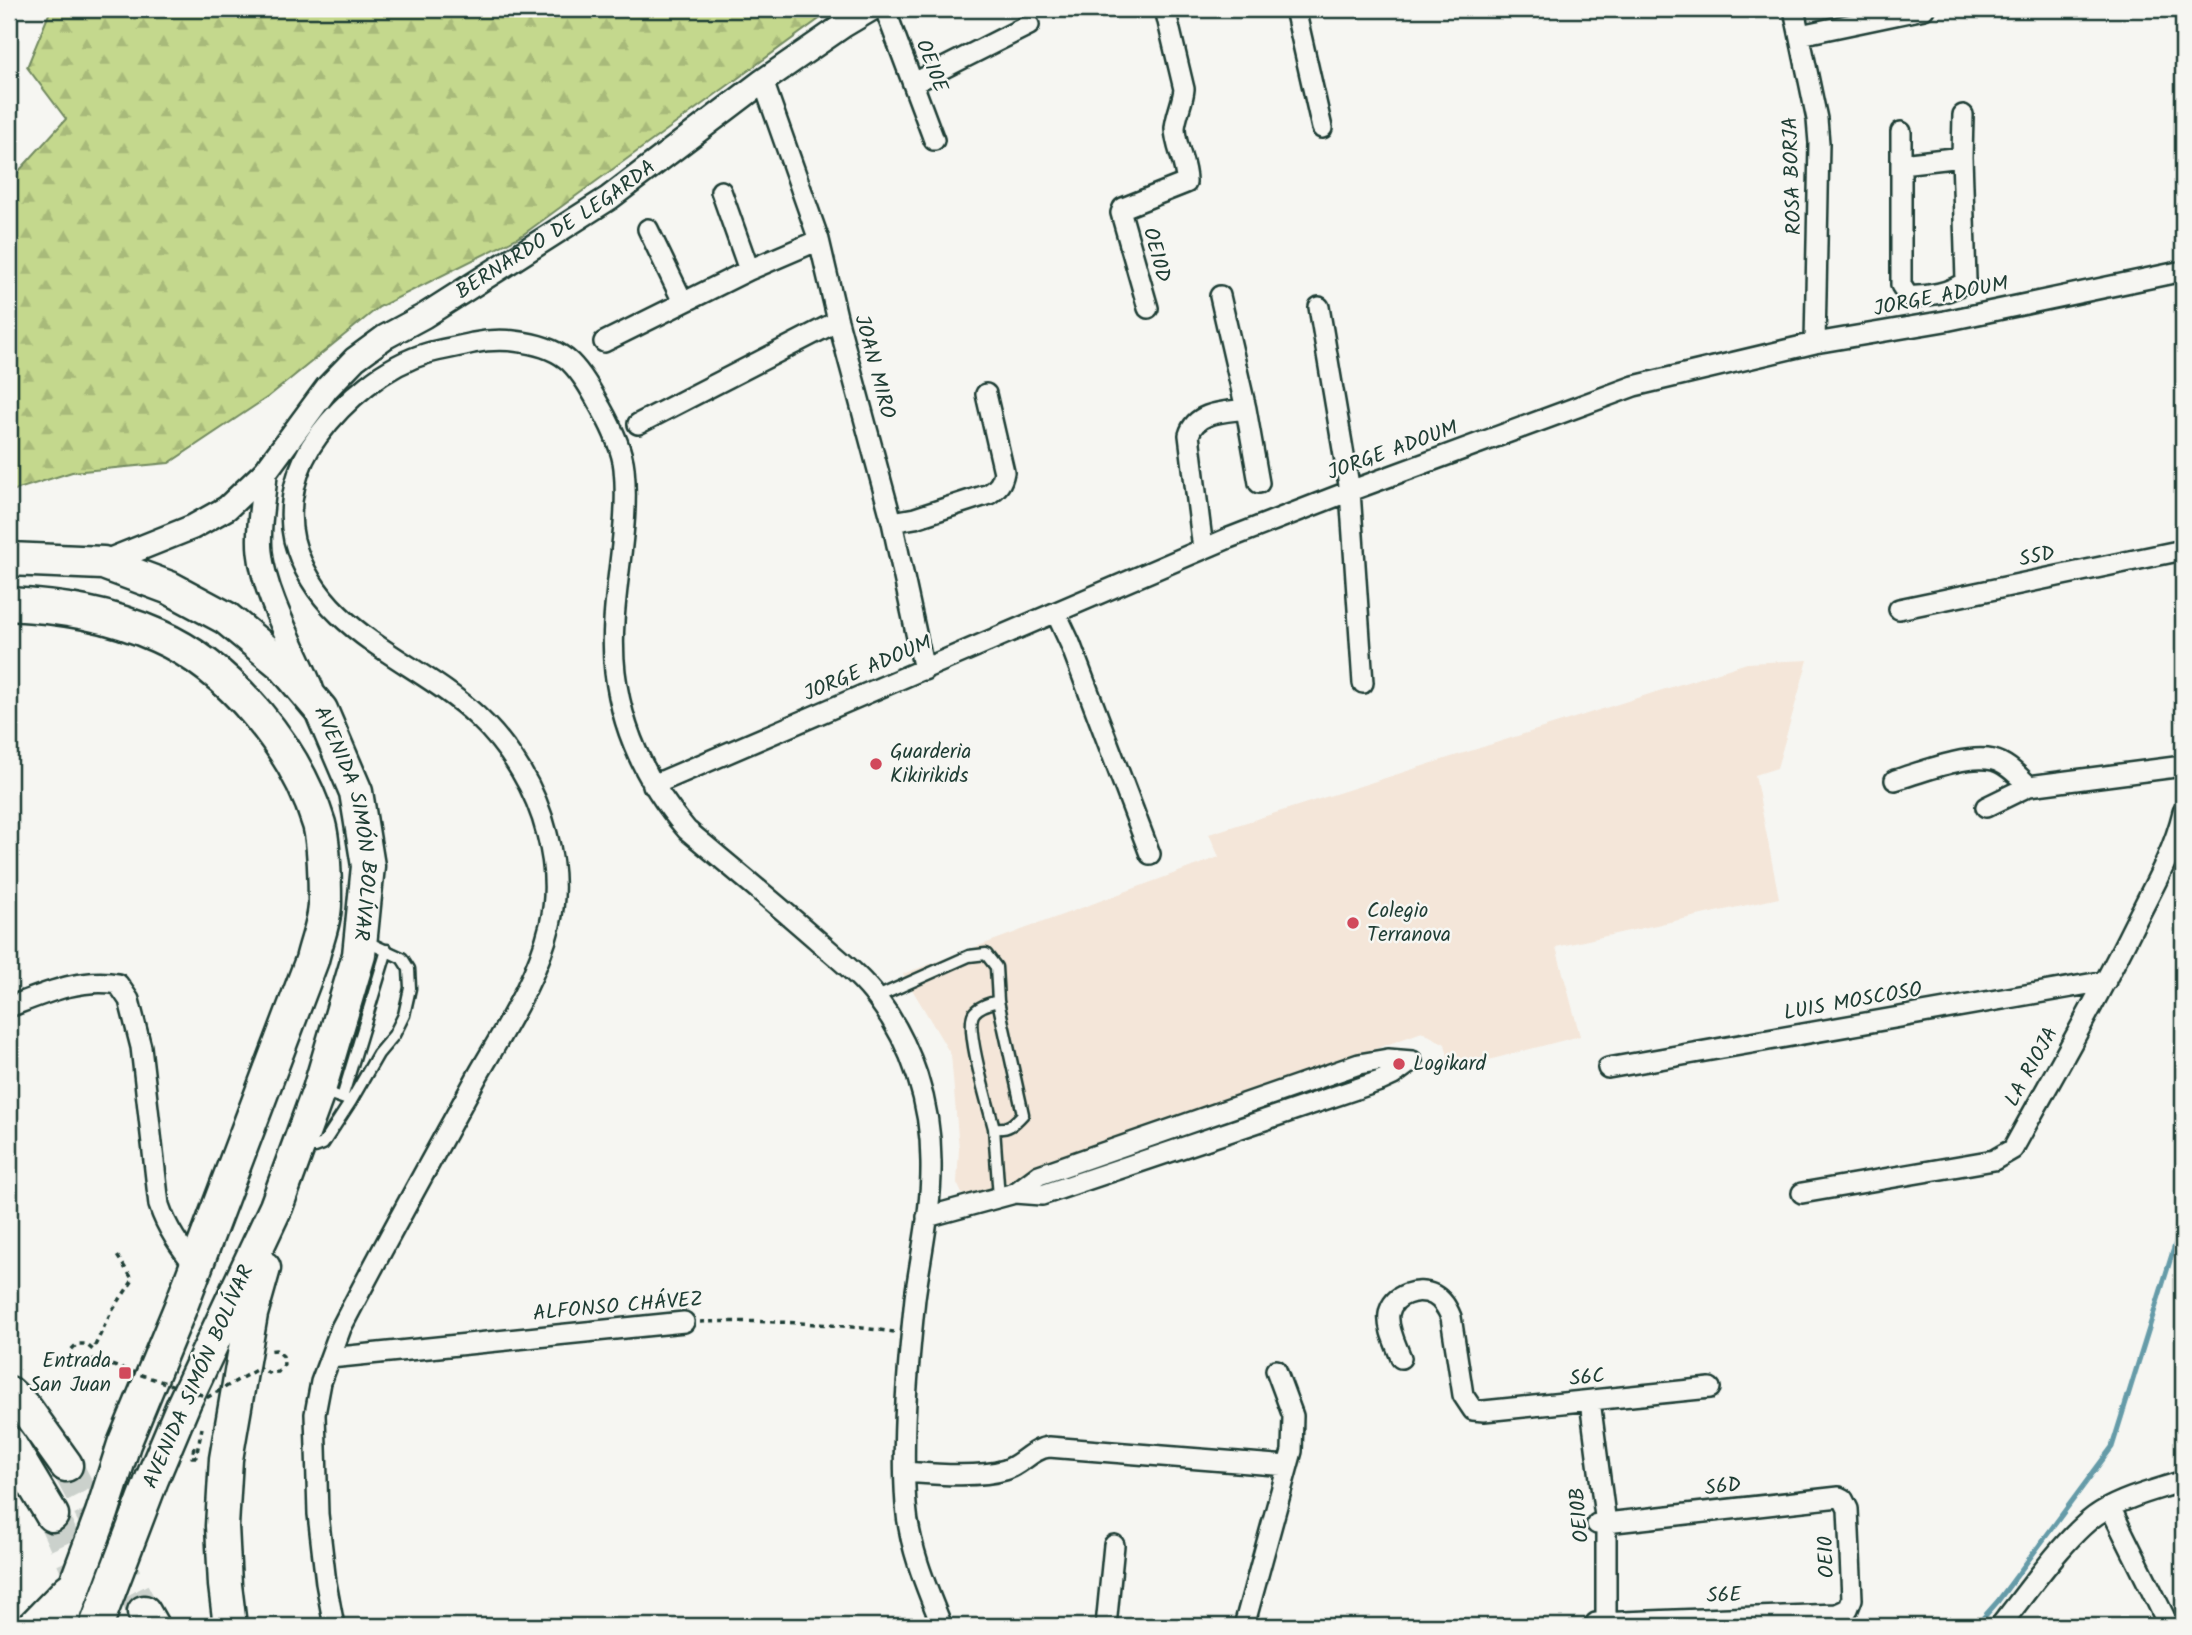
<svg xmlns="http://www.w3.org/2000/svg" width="2192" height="1635" viewBox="0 0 2192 1635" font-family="Kalam,sans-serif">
<defs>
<pattern id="forest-firs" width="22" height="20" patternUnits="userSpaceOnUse" patternTransform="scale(1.75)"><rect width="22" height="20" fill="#c4d88d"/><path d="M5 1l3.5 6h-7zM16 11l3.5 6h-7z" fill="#a8ba7a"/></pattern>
</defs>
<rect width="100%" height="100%" fill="#f6f6f2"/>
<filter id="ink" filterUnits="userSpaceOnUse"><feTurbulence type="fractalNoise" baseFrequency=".0143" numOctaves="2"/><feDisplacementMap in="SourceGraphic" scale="14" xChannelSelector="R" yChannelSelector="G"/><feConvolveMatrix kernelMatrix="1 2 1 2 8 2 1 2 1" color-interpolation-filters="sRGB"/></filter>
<g filter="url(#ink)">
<path fill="#f4e6d9" d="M1808 660 1777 768 1755 775 1779 898 1556 947 1580 1036 1451 1070 1445 1044 1422 1032 964 1198 957 1183 959 1149 951 1055 903 974 1219 857 1209 834 1747 663Z"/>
<path fill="url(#forest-firs)" stroke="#728a60" stroke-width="2" d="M51 9H833L521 236 379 307 268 397 169 463 72 472 9 492V182L66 119 27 67Z"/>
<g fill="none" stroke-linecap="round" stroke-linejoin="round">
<path stroke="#659ba8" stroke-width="5" d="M1976 1626 1998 1601 2112 1447 2183 1219"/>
<path stroke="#cbd1cc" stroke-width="32" stroke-dasharray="32 16" stroke-linecap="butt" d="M66 1465 144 1612
M52 1515 93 1605 107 1626"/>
<defs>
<path id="service" d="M877 997 969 956 986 954 996 967 998 1001 1023 1114C1014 1124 1008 1130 994 1128 989 1108 964 1027 974 1013 979 1006 990 1003 998 1001
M322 1091 351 1101 378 1054 394 1035 404 1015 410 988 409 969 402 958 365 941
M342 1098 387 950
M994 1128 999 1198
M302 1147H315L323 1144 351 1101"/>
<path id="minor" d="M885 9 934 140
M1295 9 1322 128
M1794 9 1817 119 1819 143 1815 343
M1800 35 1924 9
M763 81 819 240 838 321 892 522 924 670
M914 83 1029 25
M1962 157 1966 280C1954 293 1925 297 1908 296L1901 285V164Z
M1962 157 1963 115
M1901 164V132
M721 191 749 270
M648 229 683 302
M1319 307 1350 491 1363 683
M1148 308 1121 213 1123 208 1186 183C1187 164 1175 147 1175 128 1176 115 1183 102 1184 89L1165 9
M604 342 749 270 819 240
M1246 409 1259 483
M638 424 838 321
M892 522 915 518 989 494C998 488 1002 483 1004 472L986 394
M1203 549 1189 435C1196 411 1225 412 1246 409L1220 296
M1899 609 2183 550
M1056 613 1070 643 1150 854
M1895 780C1922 772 1965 754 1993 760 2007 763 2019 777 2029 786
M653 785 1229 538 1350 491 1634 386 1815 343 1945 321 2183 271
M1986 807 2029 786 2183 766
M9 1007C43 994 81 977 118 984L129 1000 141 1047 159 1205C167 1229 180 1247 196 1267
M1608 1068 2106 981
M1015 1193 1039 1175 1359 1064 1388 1059 1412 1061
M1802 1193 1994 1160 2013 1149C2053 1076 2095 1004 2132 929 2151 891 2173 854 2183 812
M927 1217 1015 1193 1042 1195 1380 1081 1393 1075 1412 1061
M330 1358 684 1322
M1401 1358C1396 1345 1387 1328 1389 1314 1392 1294 1418 1287 1434 1295 1443 1300 1447 1308 1451 1317L1463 1395 1473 1410 1484 1411 1710 1388
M1590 1401 1606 1524V1626
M905 1472C933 1474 978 1478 1005 1470 1022 1465 1031 1449 1049 1447L1288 1466
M2110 1507 2169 1626
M1596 1623 1837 1614 1848 1609 1852 1599 1848 1509 1843 1499 1839 1497 1597 1524
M334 1626 326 1583 318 1514 315 1414 321 1382 341 1328C385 1243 432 1159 478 1075 505 1028 537 979 550 925 557 895 555 864 547 834 536 789 510 747 477 716 415 658 318 633 294 540 286 505 296 465 318 436 344 401 385 365 428 353 442 349 458 347 473 343 503 337 547 341 570 362 583 375 592 392 601 408 611 426 622 448 624 468 631 536 607 604 615 672 622 731 648 785 687 830 730 866 774 902 816 939 837 958 861 976 877 998 912 1044 931 1104 931 1162 932 1207 921 1253 915 1298 908 1366 901 1437 906 1505 909 1547 926 1587 942 1626
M1106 1626 1114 1545
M1244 1626 1292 1451 1293 1416 1276 1370
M2000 1626C2025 1595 2069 1531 2101 1512 2126 1497 2156 1490 2183 1481"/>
<g id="tertiary">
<path d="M265 472C264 498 257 526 260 552 264 594 295 649 311 688"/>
<path id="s1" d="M103 563 193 527 227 508 265 472 327 388 355 359 385 337 424 316 609 198 763 81 844 25 871 9"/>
</g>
<g id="trunk">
<path id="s2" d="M9 559 103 563 170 588 226 618 283 665 321 710 356 792 368 866 359 955 319 1090 276 1207 184 1403 152 1479 96 1626"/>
<path d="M9 604C62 607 109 614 158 636 231 668 296 749 319 824 324 842 325 884 325 903 325 922 316 942 312 960L181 1306 124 1444 102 1513 60 1626"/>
<path d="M9 1393 26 1409 66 1465"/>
<path d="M9 1443 52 1515"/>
<path d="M144 1612 152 1626"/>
<path d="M34 1626 69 1590"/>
<path d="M230 1626 225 1585 222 1526 226 1459 251 1314 264 1268"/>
</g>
</defs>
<use href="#service" stroke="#1f3d34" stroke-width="15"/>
<use href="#minor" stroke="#1f3d34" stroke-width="24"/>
<use href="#tertiary" stroke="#1f3d34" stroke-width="28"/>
<use href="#trunk" stroke="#1f3d34" stroke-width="37"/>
<path stroke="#1f3d34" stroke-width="3.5" stroke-dasharray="5 5" stroke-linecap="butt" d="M700 1322C766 1320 829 1323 894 1332
M93 1359 87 1366 77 1367 71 1360 70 1351 77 1344H86L93 1350 110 1314 133 1280 116 1254
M266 1371 268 1373 278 1372 284 1365 283 1356 276 1350 268 1351
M194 1447 192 1457H196L202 1428"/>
<use href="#service" stroke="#f6f6f2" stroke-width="10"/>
<use href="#minor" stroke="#f6f6f2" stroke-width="19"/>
<use href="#tertiary" stroke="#f6f6f2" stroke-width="23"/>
<use href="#trunk" stroke="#f6f6f2" stroke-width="32"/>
<path stroke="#1f3d34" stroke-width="3.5" stroke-dasharray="5 5" stroke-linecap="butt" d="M93 1359 208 1397 261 1367"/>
</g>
</g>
<g fill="#d1495b" stroke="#f6f6f2" stroke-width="2.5">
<circle cx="876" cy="764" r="7"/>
<circle cx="1353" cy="923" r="7"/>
<circle cx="1399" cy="1064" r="7"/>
<rect x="118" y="1366" width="14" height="14" rx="3.5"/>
</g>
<g text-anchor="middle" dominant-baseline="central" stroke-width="5" stroke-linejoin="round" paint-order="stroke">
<g font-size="21" fill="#1f3d34" stroke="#f6f6f2">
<text transform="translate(931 66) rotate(69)">OE10E</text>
<text transform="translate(1793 176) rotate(-92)">ROSA BORJA</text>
<text stroke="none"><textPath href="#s1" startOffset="572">BERNARDO DE LEGARDA</textPath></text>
<text transform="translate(1156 255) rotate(75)">OE10D</text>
<text transform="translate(1941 297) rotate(-11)">JORGE ADOUM</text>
<text transform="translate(874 367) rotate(75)">JOAN MIRO</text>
<text transform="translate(1393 451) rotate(-20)">JORGE ADOUM</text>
<text transform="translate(2037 557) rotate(-12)">S5D</text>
<text transform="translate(868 669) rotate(-23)">JORGE ADOUM</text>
<text stroke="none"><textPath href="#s2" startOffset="480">AVENIDA SIMÓN BOLÍVAR</textPath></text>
<text transform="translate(1853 1002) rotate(-10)">LUIS MOSCOSO</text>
<text transform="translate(2032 1067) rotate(-61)">LA RIOJA</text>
<text transform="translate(618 1307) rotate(-5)">ALFONSO CHÁVEZ</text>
<text transform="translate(199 1377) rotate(-66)">AVENIDA SIMÓN BOLÍVAR</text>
<text transform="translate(1587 1378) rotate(-6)">S6C</text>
<text transform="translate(1723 1487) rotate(-7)">S6D</text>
<text transform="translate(1580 1515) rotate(-95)">OE10B</text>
<text transform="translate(1827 1557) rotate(-92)">OE10</text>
<text transform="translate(1724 1596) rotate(-2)">S6E</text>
</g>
<g font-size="21" fill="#1f3d34" stroke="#f6f6f2" text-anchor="start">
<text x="890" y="752">Guarderia<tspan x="890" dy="24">Kikirikids</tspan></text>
<text x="1367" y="911">Colegio<tspan x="1367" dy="24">Terranova</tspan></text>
<text x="1413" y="1064">Logikard</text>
<text x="111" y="1361" text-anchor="end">Entrada<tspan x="111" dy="24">San Juan</tspan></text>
</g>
</g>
<rect width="2192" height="1635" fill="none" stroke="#f6f6f2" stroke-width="35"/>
<rect x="18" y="18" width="2157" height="1600" fill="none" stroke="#1f3d34" stroke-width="2.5" filter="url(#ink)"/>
</svg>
